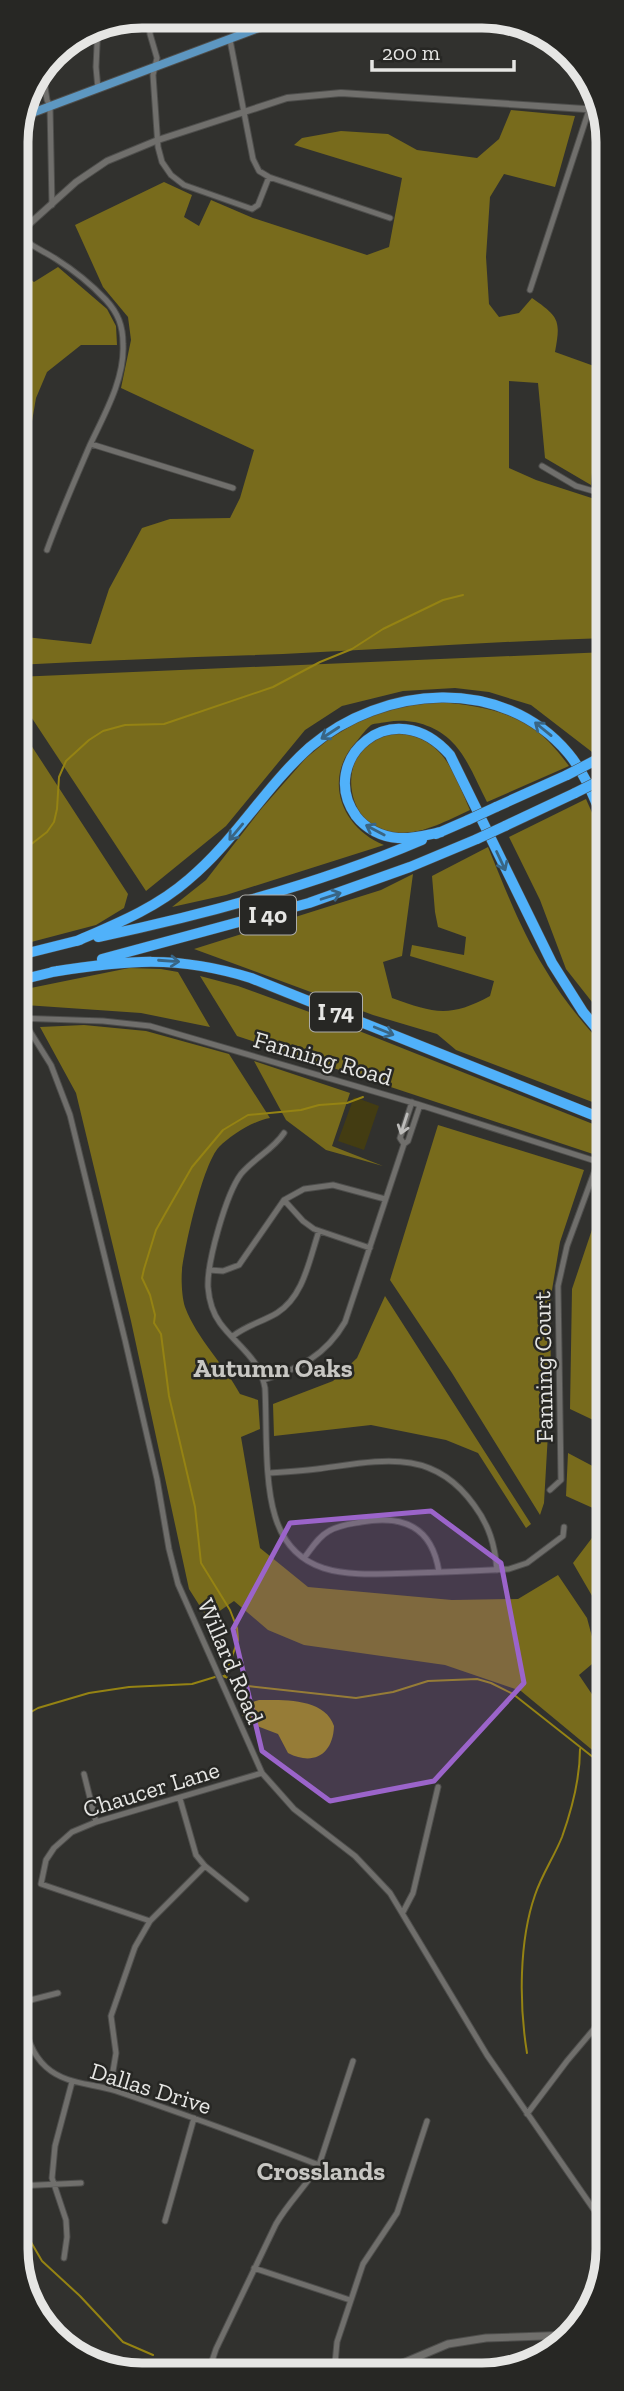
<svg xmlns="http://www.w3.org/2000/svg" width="624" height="2391" viewBox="0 0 624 2391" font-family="'Zilla Slab',serif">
<rect width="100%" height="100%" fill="#31312e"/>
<path fill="#433c12" d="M354 1097 379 1106 364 1150 338 1141Z"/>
<path fill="#786b1c" d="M511 110 575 116 555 187 504 174 490 197 486 257 489 304 499 317 519 313 532 298C559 317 561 320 555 352L594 366 607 325V424H596L591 485 545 458 538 383 509 381V468L536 480 607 503V638C499 641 391 649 283 654 194 657 105 660 16 665V636L91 644 109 589 142 528 170 519 230 518 240 498 254 450 121 388 131 340 128 317 103 287 75 225 164 182 192 195 184 217 199 226 211 200 253 218 367 255 389 247 402 178 294 145 302 138 341 131 388 134 417 150 477 158 499 139Z
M58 267 107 309 116 326 117 345H81L47 372 36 398 30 433 16 463V278L22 273 34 282Z
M607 652V744L592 752 531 705 489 692 455 688 403 691 342 706 305 730 226 826 146 891 16 694V677Z
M442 702C470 705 502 709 526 724 543 733 558 751 569 766L487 802C477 783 469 761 455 745 439 726 411 717 387 722 383 723 375 723 371 725 366 729 361 736 357 741 322 778 341 827 384 845L226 895 172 907 206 880 262 808 306 758 329 739 364 718 403 706Z
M16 722 128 894 124 908 96 925 16 946Z
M399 733C444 738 454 773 470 810 446 821 422 835 394 833 346 829 335 757 378 737 384 734 392 734 399 733Z
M586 799 607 847V1021L566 969 540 900 509 837Z
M488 847C505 888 521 931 545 969 562 999 585 1025 607 1050L608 1108 456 1050 437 1034 373 1015 194 949 381 890 413 874 402 956 383 962 392 998C433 1013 450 1018 490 996L494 981 410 956 412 945 464 955 466 937 438 927 435 912 432 876Z
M129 968 161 969 178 972 210 1027 141 1013 25 1005 16 991Z
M200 976 238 986 334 1021 608 1130V1159L237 1036Z
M84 1025 146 1031 229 1054 270 1118C253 1121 231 1135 219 1147 203 1164 185 1245 182 1270 181 1280 182 1298 185 1307 197 1339 224 1364 240 1394L258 1400 260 1429 241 1437 260 1548 308 1587 452 1600 518 1599 558 1575 587 1618 598 1659 579 1675 608 1718V1763L521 1691 445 1665 304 1645 268 1630 234 1601 208 1619 189 1589 131 1321 76 1093 40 1027Z
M254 1061 350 1093 332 1146 383 1166 326 1150 286 1120Z
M438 1125 584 1170 560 1242 550 1302 551 1381 544 1503 540 1515 452 1373 390 1280Z
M601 1203 608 1205V1427L570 1409 572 1289Z
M385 1296 531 1524 526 1528 478 1453 446 1440 371 1425 274 1436 273 1404 333 1381 357 1358Z
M608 1452V1629L606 1620 573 1563 598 1530 595 1509 566 1496 568 1453 602 1471Z"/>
<path fill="#958313" d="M259 1700C284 1700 325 1698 334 1726 333 1755 313 1766 288 1753L278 1734 257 1726 242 1715 243 1705Z"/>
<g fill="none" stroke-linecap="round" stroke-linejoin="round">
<path stroke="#958313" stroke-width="2" d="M16 856 47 832 54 822 57 809 59 777 66 761 89 740 103 731 125 725 164 724 273 687 320 662 352 649 383 629 443 600 463 595
M223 1676 248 1686 356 1698 393 1692 428 1681 477 1679 491 1683 513 1694 608 1769
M225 1676 238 1640 237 1628 230 1610 201 1563 195 1507 169 1396 161 1334 154 1323 155 1315 150 1295 142 1278 144 1269 156 1230 165 1214 192 1167 223 1130 248 1115 301 1110 319 1105 347 1103 363 1097
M17 1720 38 1708 89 1693 129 1687 192 1684 215 1677
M602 1764 608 1762
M527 2053C519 2004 519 1941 535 1895 542 1874 554 1857 562 1837 572 1809 580 1778 580 1749
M17 2225 28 2237 42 2261 80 2296 123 2342 153 2355"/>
<defs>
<path id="minor" d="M149 16 150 34 157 58 153 75 158 147 162 162 171 175 184 185 252 209 258 205 269 177
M98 24 96 67 98 89
M230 40 253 159 259 171 269 177 390 218
M43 73 47 100 50 106 52 205
M16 233C28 245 42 250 56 259 75 271 91 284 106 300 118 313 123 326 123 344 125 379 104 415 90 445 75 480 60 514 47 550
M530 290 589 110
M91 444 233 488
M542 466 576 486 607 495
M16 1009 51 1065 70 1115 125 1340 157 1479 169 1549 178 1584 262 1773 294 1809 355 1856 390 1893 487 2055 608 2230
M16 1018 103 1021 150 1026 417 1104 608 1165
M284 1133C273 1150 254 1158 241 1174 226 1194 207 1262 208 1287 209 1300 212 1312 220 1323 236 1345 260 1358 265 1388 267 1426 264 1480 275 1516 295 1583 357 1574 413 1573 445 1572 477 1571 509 1569L527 1563 563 1536 564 1527
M404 1144 400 1138 412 1102
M284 1200 303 1221 314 1229 370 1248
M209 1270 223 1271 239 1265 284 1200 304 1189 333 1185 385 1199
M233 1336C247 1325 262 1322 277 1313 304 1296 309 1260 319 1231
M263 1380C299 1369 326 1355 345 1322L404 1144 408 1141 420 1105
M269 1473C285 1472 301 1471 317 1469 379 1461 432 1446 474 1505 489 1525 495 1545 497 1570
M550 1490 561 1480 558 1286 567 1246 598 1162
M304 1558C312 1548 318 1537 329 1531 339 1525 350 1524 361 1522 403 1515 432 1526 439 1572
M84 1774 96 1822
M180 1799 196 1855 205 1866 246 1899
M403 1912 413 1893 438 1787
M150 1921 41 1884 46 1860 54 1848 72 1832 96 1822 262 1773
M17 1998C25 2022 26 2049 46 2067 66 2085 92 2083 116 2091 184 2114 252 2139 319 2165
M19 2003 58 1993
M110 2089 116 2053 111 2016 135 1947 150 1921 205 1866
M527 2114 567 2061 599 2023
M17 2186 81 2183
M165 2221 194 2118
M64 2258 67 2237 66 2220 52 2178 55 2146 72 2082
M254 2268 350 2300
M208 2373 216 2349 276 2224C288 2203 306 2186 319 2165L353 2061
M334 2374 337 2342 363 2264 397 2213 427 2121"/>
<path id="tertiary" d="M16 236 76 182 107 161 158 140 287 98 341 93 600 110"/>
<path id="secondary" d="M377 2374 448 2344 486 2338 572 2335"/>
<path id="primary" d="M24 116 288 17"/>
<path id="motorway" d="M594 761 607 755
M496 807 567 775
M505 826 575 793
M441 832C427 835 412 839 398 838 382 837 366 829 356 816 316 760 393 690 450 755L552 963 583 1012 607 1041
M436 834 468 820
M98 937C208 914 319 884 422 840
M77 941C116 924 156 908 188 880 235 841 265 787 310 747 383 685 502 675 568 753 586 774 596 803 607 828
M16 956 80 940
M102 959 309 903 410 867 477 839
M52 972C127 960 177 955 251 978L608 1121
M16 981 57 971"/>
</defs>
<use href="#minor" stroke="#4e4e4c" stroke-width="7"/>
<use href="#tertiary" stroke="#4e4e4c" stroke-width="8"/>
<use href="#secondary" stroke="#4e4e4c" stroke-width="9"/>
<use href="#primary" stroke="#4e4e4c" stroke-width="10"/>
<use href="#motorway" stroke="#4e4e4c" stroke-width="11"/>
<use href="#minor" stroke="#706f6c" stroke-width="5"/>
<use href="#tertiary" stroke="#706f6c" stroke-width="6"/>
<use href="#secondary" stroke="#706f6c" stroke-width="7"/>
<use href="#primary" stroke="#5d97c1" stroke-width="8"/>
<use href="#motorway" stroke="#50b1fa" stroke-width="10"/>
<defs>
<path id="motorway-bridge" d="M567 775 594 761
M575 793 601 780
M468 820 496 807
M477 839 505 826"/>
</defs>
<use href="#motorway-bridge" stroke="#4e4e4c" stroke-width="11" stroke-linecap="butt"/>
<use href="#motorway-bridge" stroke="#50b1fa" stroke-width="10"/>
</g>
<defs><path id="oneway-shaft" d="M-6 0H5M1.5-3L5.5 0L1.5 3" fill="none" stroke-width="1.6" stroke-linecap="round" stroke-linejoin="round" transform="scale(1.75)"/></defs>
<g stroke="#396584">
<use href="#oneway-shaft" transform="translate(543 729) rotate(-141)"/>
<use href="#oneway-shaft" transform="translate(330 733) rotate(147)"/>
<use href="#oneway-shaft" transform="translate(375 830) rotate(-152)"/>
<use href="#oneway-shaft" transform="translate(236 832) rotate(130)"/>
<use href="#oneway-shaft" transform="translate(501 861) rotate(65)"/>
<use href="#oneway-shaft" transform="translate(331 896) rotate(-18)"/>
<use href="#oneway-shaft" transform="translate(169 961) rotate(4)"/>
<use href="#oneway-shaft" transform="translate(384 1031) rotate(22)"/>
</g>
<use stroke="#bdbcba" href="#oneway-shaft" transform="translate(404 1124) rotate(108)"/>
<path fill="#9b64ca" fill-opacity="0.2" stroke="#9b64ca" stroke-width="5" stroke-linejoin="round" d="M431 1511 501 1563 524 1683 434 1781 330 1801 262 1751 233 1629 290 1523Z"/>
<g text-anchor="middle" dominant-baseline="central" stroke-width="5" stroke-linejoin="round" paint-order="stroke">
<g fill="#272724" stroke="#adadaa" stroke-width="2">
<rect x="240" y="895.5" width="56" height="39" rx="5"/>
<rect x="310" y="992.5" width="52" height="39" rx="5"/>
</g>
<g font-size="23" font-weight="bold" fill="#e6e6e4">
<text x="268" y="915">I 40</text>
<text x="336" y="1012">I 74</text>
</g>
<g font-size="24" fill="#e6e6e4" stroke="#272724">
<text transform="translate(323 1058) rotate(16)">Fanning Road</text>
<text transform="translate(543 1367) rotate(-91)">Fanning Court</text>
<text transform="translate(231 1661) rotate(67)">Willard Road</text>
<text transform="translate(151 1789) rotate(-17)">Chaucer Lane</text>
<text transform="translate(151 2088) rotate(17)">Dallas Drive</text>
</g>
<g font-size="26" font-weight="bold" fill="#c7c6c2" stroke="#272724">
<text x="273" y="1368">Autumn Oaks</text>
<text x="321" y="2171">Crosslands</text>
</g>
</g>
<path d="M0 0H624V2391H0ZM142 28H482A114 114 0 0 1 596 142V2249A114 114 0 0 1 482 2363H142A114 114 0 0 1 28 2249V142A114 114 0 0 1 142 28Z" fill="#272724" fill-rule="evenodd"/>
<path fill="none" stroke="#e6e6e4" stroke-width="9" d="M142 28H482A114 114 0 0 1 596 142V2249A114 114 0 0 1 482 2363H142A114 114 0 0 1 28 2249V142A114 114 0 0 1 142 28Z"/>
<path d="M372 60v10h142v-10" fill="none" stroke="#e6e6e4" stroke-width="3.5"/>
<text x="382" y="60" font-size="21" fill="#e6e6e4" stroke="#272724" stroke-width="5" paint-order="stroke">200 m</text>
</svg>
